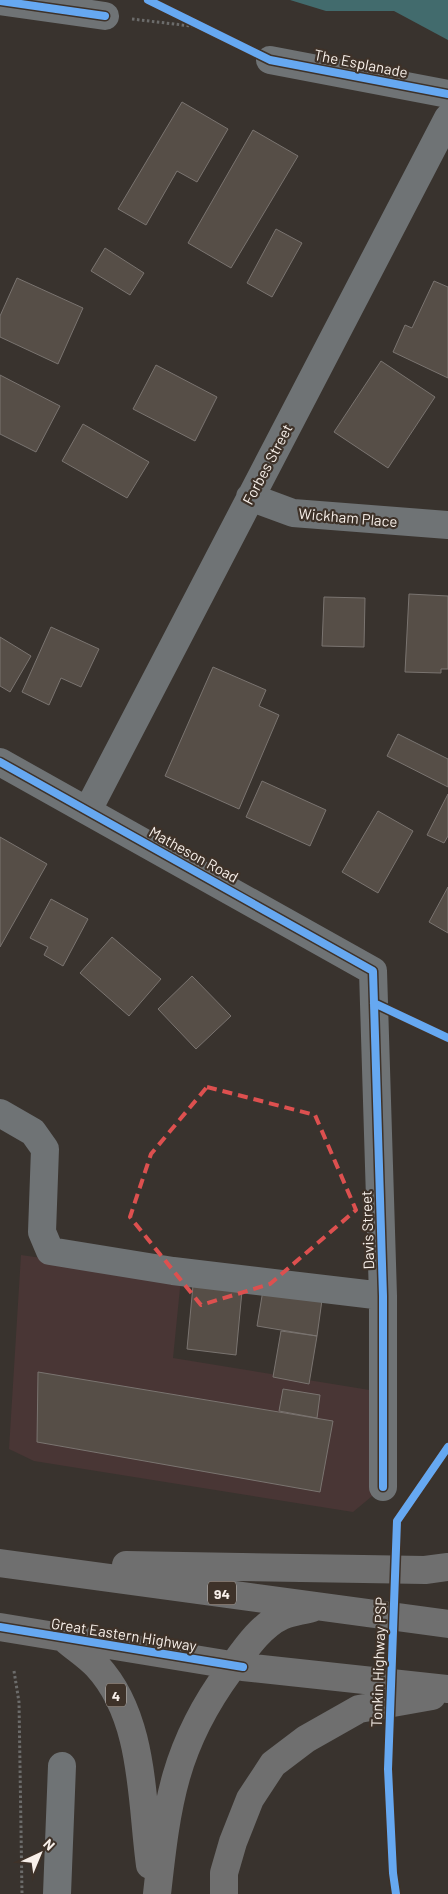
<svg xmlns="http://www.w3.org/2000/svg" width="448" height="1894" viewBox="0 0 448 1894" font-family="Barlow,sans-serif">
<rect width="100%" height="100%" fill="#39332e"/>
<path fill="#493635" d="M21 1255 181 1278 173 1358 382 1392 383 1487 353 1512 34 1461 9 1449Z"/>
<path fill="#426b6d" d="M290 0H448V40L394 11H326Z"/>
<path fill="#564e47" stroke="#7a7470" d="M182 102 228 129 197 182 177 171 146 225 118 209Z
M253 130 298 156 231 268 188 243Z
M276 229 302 243 272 297 247 283Z
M105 248 144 273 130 295 91 271Z
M17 278 83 308 58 364 0 337V316Z
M434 281 448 287V378L393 352 405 325 412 328Z
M381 361 435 397 388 468 334 432Z
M156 365 217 397 195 441 133 409Z
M0 375 60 406 36 452 0 434Z
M83 424 149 462 127 498 62 461Z
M409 594 448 596V669H441V673L405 672Z
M324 597 365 598 364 647 322 646Z
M51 627 99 649 81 687 61 678 49 705 22 692Z
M0 637 31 656 10 692 0 686Z
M213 667 266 690 259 706 279 715 239 809 165 776Z
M398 734 448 759V787L387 756Z
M262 781 326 810 310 846 246 817Z
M448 794V836L444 843 427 835Z
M378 811 413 831 378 893 342 872Z
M0 837 47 864 0 947Z
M448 887V933L429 922Z
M51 899 88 919 63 966 44 955 48 947 30 938Z
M112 937 161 979 129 1016 80 973Z
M192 976 231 1016 196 1049 158 1009Z
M194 1275 243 1280 236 1355 187 1349Z
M263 1290 322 1300 317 1336 257 1326Z
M281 1331 317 1336 309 1384 273 1377Z
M38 1372 333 1421 320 1492 37 1442Z
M283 1389 320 1395 317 1418 279 1411Z"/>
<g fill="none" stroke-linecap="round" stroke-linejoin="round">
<path stroke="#6c6c6b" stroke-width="3" stroke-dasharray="2.5 2.5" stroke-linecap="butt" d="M132 19 199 27
M14 1671 19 1702 22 1894"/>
<path stroke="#6f7375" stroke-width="28" d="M0 1 105 16
M270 60 448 94
M250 497 293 513 448 525
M0 762 373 971 383 1296V1487
M88 810 448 118
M0 1113 33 1132 45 1149 42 1232 50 1251 173 1271 383 1296
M57 1894 62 1766"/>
<path stroke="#6f6f6f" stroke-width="28" d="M0 1563 448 1624
M126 1565 425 1570 448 1567
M0 1627 243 1667 448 1689
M65 1639C75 1648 88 1656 97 1666 145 1718 141 1800 150 1865
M157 1894C167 1803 174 1746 230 1670 244 1651 260 1626 282 1616 291 1612 302 1611 312 1608
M224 1894V1873L233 1842 250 1799 273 1764 306 1739 359 1709 432 1696"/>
<defs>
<path id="cycleway" d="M148 0 270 60 448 94
M0 1 105 16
M0 762 373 971 383 1296V1487
M374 1003 448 1038
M0 1627 243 1667
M396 1894 393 1873 388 1769 397 1521 448 1447"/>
</defs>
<use href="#cycleway" stroke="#3e3229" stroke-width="11"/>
<use href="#cycleway" stroke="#66a8f1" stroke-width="8"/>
</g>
<path fill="none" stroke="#dd504f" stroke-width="4" stroke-dasharray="10 6" stroke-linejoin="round" d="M207 1087 315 1115 356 1210 270 1284 201 1305 130 1217 151 1154Z"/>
<g text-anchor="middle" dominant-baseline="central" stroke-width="4.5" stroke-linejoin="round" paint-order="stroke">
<g fill="#3e3229" stroke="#c0b7b0" stroke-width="1">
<rect x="208" y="1581.5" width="28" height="23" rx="4"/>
<rect x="106" y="1683.5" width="20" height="23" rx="4"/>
</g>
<g font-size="14" font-weight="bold" fill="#f8f0ea">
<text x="222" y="1593">94</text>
<text x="116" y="1695">4</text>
</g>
<g font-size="15" fill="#f8f0ea" stroke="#3e3229">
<text transform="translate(361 63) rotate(11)">The Esplanade</text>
<text transform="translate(267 464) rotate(-62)">Forbes Street</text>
<text transform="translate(348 517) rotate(5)">Wickham Place</text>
<text transform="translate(194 854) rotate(29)">Matheson Road</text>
<text transform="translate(367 1230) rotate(-92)">Davis Street</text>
<text transform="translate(124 1634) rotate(9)">Great Eastern Highway</text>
<text transform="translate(378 1662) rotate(-88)">Tonkin Highway PSP</text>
</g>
</g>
<g transform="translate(40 1854) rotate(44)" stroke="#3e3229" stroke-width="4" paint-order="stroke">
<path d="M0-4L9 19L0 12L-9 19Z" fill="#f8f0ea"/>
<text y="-8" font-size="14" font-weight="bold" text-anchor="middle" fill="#f8f0ea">N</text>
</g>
</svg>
